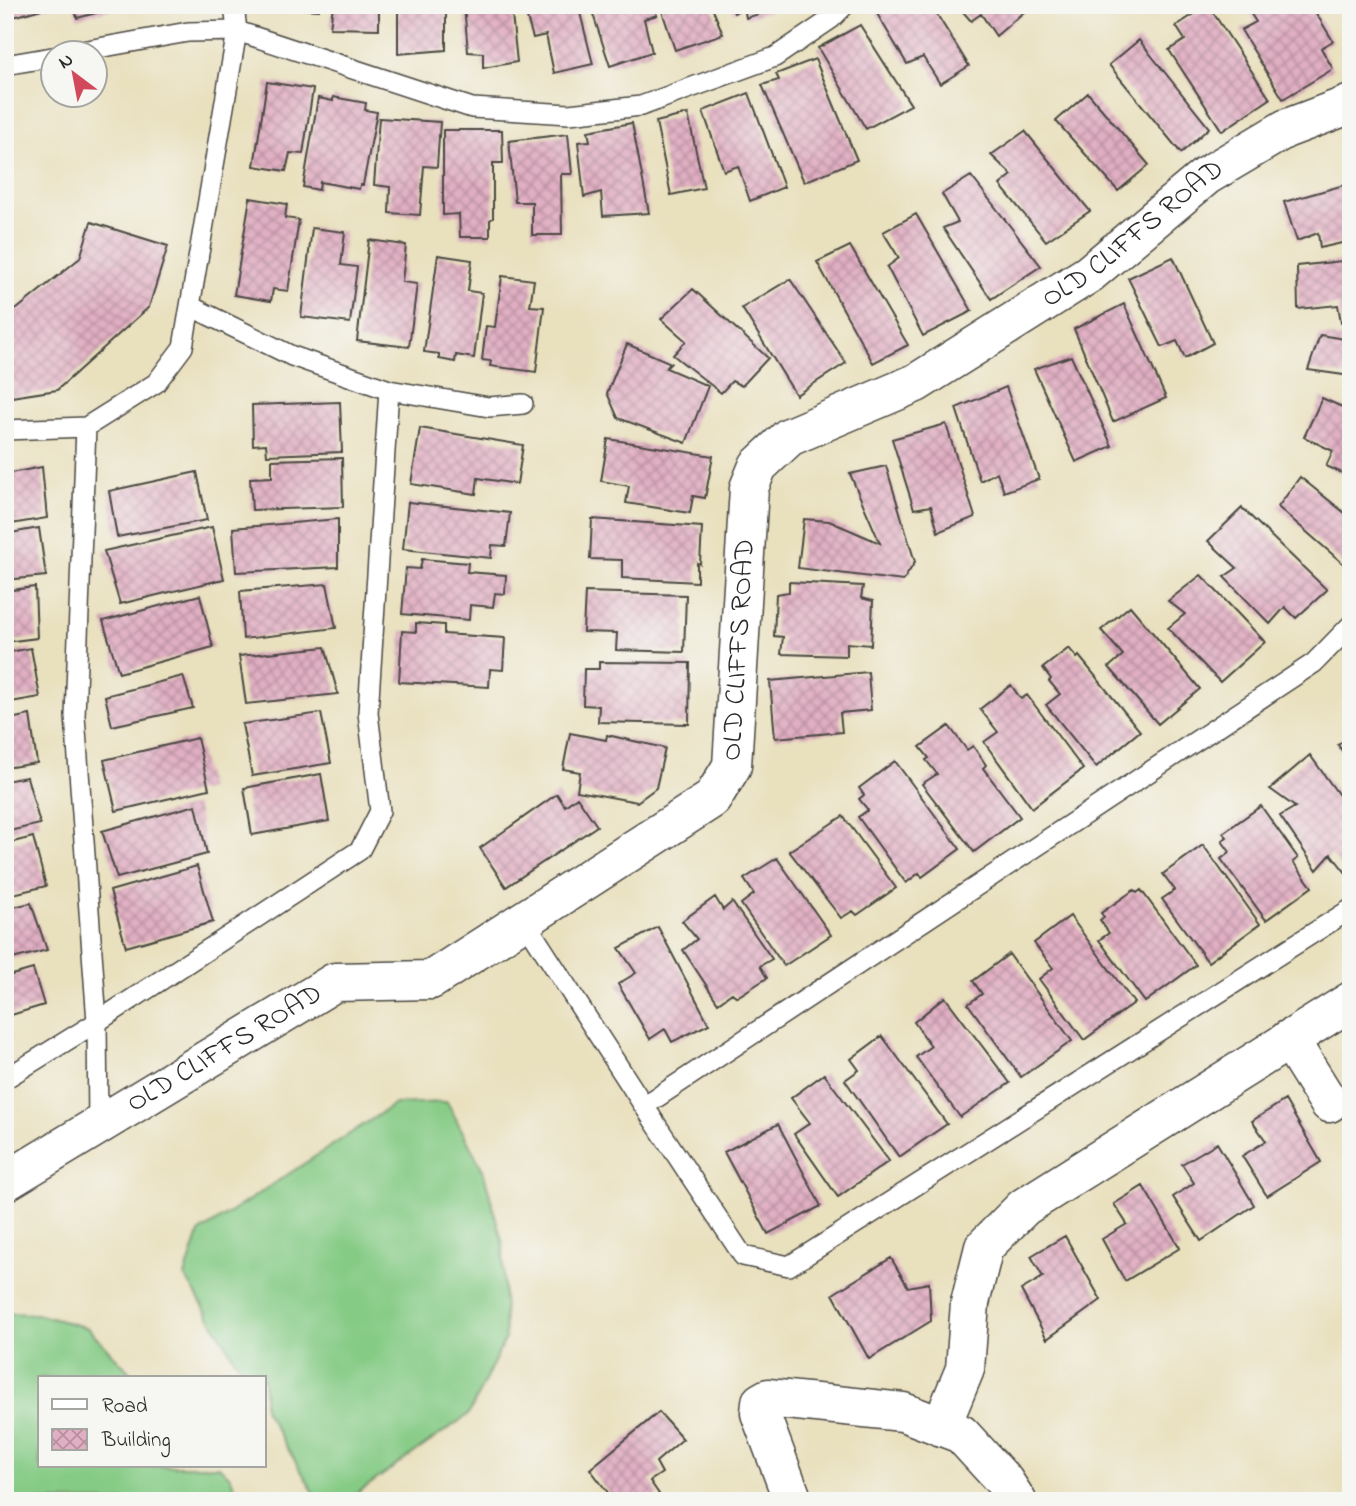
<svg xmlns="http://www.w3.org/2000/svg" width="1356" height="1506" viewBox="0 0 1356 1506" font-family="'Indie Flower',sans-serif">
<defs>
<pattern id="building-cross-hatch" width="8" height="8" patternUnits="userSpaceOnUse" patternTransform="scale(1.75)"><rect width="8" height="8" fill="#e1afc3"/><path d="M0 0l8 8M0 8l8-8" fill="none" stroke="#b78f9f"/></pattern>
</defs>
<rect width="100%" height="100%" fill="#f6f6f2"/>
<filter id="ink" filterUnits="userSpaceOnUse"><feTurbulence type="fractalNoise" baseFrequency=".0143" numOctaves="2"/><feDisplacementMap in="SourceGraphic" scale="14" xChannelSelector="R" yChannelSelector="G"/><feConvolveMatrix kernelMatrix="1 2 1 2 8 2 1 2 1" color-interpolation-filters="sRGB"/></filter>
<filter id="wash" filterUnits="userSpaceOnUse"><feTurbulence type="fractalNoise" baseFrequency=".00686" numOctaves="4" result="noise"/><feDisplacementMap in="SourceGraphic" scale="28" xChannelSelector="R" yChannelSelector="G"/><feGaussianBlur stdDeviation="1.57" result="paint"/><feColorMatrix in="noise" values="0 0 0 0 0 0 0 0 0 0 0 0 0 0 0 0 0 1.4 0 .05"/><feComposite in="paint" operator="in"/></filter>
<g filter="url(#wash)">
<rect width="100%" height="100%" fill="#e9e0be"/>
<path fill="#85cb85" stroke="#587b58" stroke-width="2" d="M447 1102 483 1170 503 1244 505 1339 469 1414 346 1501H319L264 1409V1378H246L185 1276 199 1233 395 1104Z
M5 1313 36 1314 88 1328 135 1378H40V1466H219L231 1478 239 1501H5Z"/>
<g id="blocks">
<path fill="url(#building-cross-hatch)" d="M7 5H52V6L10 18Z
M74 5H123V6L77 18Z
M266 5H319V10L266 7Z
M333 5H379V29L330 28Z
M398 5H446V50L398 54Z
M464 5H511L517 62 483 68V53L468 52Z
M533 5H578L593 64 554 73 546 35 533 38 524 8Z
M590 5H653L657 15 644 19 652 52 610 66Z
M660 5H711L723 34 675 50Z
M731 5H782V7L746 18 744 7 734 13Z
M885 5H931L969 66 940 84 923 57 907 64 876 12Z
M957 5H1022L1026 10 996 36 981 14 971 21Z
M1208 5 1270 99 1222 131 1169 50 1185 40 1176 26Z
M1251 5H1311L1333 41 1321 48 1333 69 1283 99 1241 30 1256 22 1247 8Z
M860 25 911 105 866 129 818 48Z
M1139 40 1209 128 1181 153 1109 65Z
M815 59 857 160 804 182 762 85 779 80 776 74Z
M267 82 313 89 303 154 290 153 286 171 254 166Z
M749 93 784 187 750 201 738 166 724 171 703 111Z
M1088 93 1149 165 1118 191 1056 121Z
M333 97 366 103 365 110 377 112 363 185H360L359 189 320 182 319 190 303 187 318 98 333 101Z
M688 114 704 188 671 195 656 122Z
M379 118 440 122 437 167 424 166 420 215 389 213 390 187 374 185Z
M632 123 649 213 603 216 601 192 584 197 578 142 590 141 588 131Z
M443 130H502L503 163H493V218L490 220V237H460L459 214 443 215Z
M1025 131 1090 211 1046 241 1000 185 1012 175 991 155Z
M568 134 572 174H561L562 235H532V202H515L509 141Z
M971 176 1041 266 991 299 943 228 958 222 942 194Z
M1351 183V241L1320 248 1318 233 1297 241 1284 202Z
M250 198 287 204 285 218 299 220 288 291 273 289 271 301 234 295Z
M916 214 972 311 923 336 887 267 899 258 883 232Z
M91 222 168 246 149 307 57 390 5 398V311L17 309 80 258Z
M312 228 345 232 341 265 357 267 350 323 301 317Z
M369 240 406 245 402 282 417 284 409 347 357 341Z
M850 246 908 345 873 363 817 262Z
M438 255 472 260 468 291 482 293 474 358 456 355 455 362 439 359V354L424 352Z
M1173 257 1213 343 1185 358 1177 341 1162 347 1128 278Z
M1351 260V321L1341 322 1338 305 1298 309 1297 266Z
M502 276 534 280 530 306 544 307 536 372 490 366 491 361 482 360 486 326 495 327Z
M790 279 846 363 796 395 742 308Z
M693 289 768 358 742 386 732 381 721 393 673 355 686 341 661 319Z
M1124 304 1166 398 1113 422 1074 329Z
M1320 335 1351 340V376L1308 370Z
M627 344 671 363 666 368 708 386 686 443 618 418 607 393Z
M1071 356 1112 446 1076 462 1034 369Z
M1006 387 1039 479 1004 492 997 472 980 481 956 408Z
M1322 398 1351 411V477L1326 466 1333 451 1304 437Z
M340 402 342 452 267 455 266 444 253 445 252 405Z
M946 424 975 517 938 532 931 506 914 509 892 439Z
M420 428 523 445 517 484 478 478 476 494 411 484Z
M608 439 713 456 705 498 693 496 690 513 626 503 629 486 601 481Z
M342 458 343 507 252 510 250 478 272 477V460Z
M886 466 915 562 903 581 798 568 804 519 829 521 880 543 850 474Z
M42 467 47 518 5 525V474Z
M197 472 207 520 117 537 109 491Z
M1300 477 1351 518V563L1347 567 1278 507Z
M408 502 510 513 506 546 492 545 491 558 403 549Z
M1242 508 1327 590 1296 618 1285 607 1270 624 1224 577 1237 568 1208 541Z
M338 519V567L236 572 233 528Z
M592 519 702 527 700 564 697 563V582L622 578V560L590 559Z
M212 527 224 579 120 604 104 551Z
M39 528 46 576 5 580V534Z
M422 559 468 563 467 572 506 575 505 594 495 593 493 607 470 605 469 620 402 614 406 568 420 569Z
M1201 575 1265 642 1220 682 1168 628 1185 614 1168 601Z
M789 582 863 586 861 598 873 601 871 645 847 643V656L781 654 783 637 774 636 776 594 789 592Z
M327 584 336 628 243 639 240 591Z
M35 587 37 638 5 642V591Z
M585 592 686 595 684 652 616 650 617 633 583 632Z
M200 595 213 647 119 673 103 621Z
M1130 606 1200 689 1158 724 1109 667 1123 655 1101 630Z
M416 623 444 625V634L505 638 503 670 490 669 489 687 399 682 402 631 416 632Z
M325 647 338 694 246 704 239 656Z
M31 648 40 697 5 703V653Z
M1069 648 1077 658 1079 656 1140 731 1096 767 1046 705 1060 694 1049 681 1051 679 1043 668Z
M599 662 690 663 689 724 598 722 599 706 583 705 584 669H599Z
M868 672 871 710 840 713 842 732 775 738 770 681Z
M183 676 193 708 112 726 105 696Z
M1011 685 1021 699 1027 695 1083 769 1032 808 984 742 998 732 980 709Z
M321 713 331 763 252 776 242 724Z
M30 715 37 763 5 768V720Z
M949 726 967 750 973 746 986 765 983 768 1020 817 974 852 922 784 937 774 926 760 929 758 920 747Z
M570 733 606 740 607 735 665 748 656 788 637 802 577 791 580 772 563 769Z
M1351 734V764L1338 745Z
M197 738 209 789 116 811 104 760Z
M1310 755 1351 812V871L1347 874 1331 854 1317 870 1280 816 1295 807 1270 789Z
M895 761 960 849 922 877 919 873 906 883 858 817 868 810 859 799 864 795 859 788Z
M321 774 329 821 252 835 244 788Z
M27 777 40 824 5 832V781Z
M557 794 565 806 577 797 597 826 506 887 480 848Z
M196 805 207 854 117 878 102 831Z
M1261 806 1298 858 1293 862 1312 887 1266 920 1221 859 1230 852 1222 841 1227 837 1223 833Z
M843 816 896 888 857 915 853 911 841 918 789 851Z
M33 837 46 886 5 896V844Z
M1203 845 1260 924 1208 962 1162 899 1175 890 1163 874Z
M777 858 831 935 784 966 741 904 754 894 744 879Z
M197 866 213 922 126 947 110 891Z
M1134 890 1137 893 1141 890 1196 965 1145 1002 1099 940 1109 933 1100 920 1104 917 1101 913Z
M715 897 723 910 732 902 772 959 760 966 767 978 737 997 732 993 718 1003 683 950 697 939 682 921Z
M31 903 47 950 5 961V909Z
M1070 916 1134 1003 1084 1040 1039 979 1053 968 1034 943Z
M658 927 709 1024 672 1042 665 1029 650 1039 618 984 636 973 619 948Z
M1009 954 1072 1041 1021 1077 968 1004 982 994 973 981Z
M33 969 44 1005 5 1017V977Z
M945 997 1010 1083 960 1117 916 1057 931 1046 914 1022Z
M882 1036 947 1124 899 1157 845 1080 859 1070 851 1059Z
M824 1074 889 1161 838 1197 794 1134 810 1123 791 1098Z
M1285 1100 1321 1162 1267 1196 1242 1156 1266 1141 1252 1121Z
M778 1124 821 1206 768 1234 724 1152Z
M1217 1143 1254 1205 1201 1241 1173 1197 1194 1183 1182 1164Z
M1143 1186 1180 1248 1125 1281 1102 1239 1127 1224 1114 1204Z
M1065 1236 1101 1300 1047 1339 1021 1290 1043 1277 1031 1256Z
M891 1258 908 1287 929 1283 931 1321 869 1359 833 1294Z
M659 1412 683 1439 656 1462 662 1473 650 1481 659 1494 650 1501H600L609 1494 590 1469Z"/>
</g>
</g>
<g filter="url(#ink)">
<use href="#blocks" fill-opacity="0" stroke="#484641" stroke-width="2"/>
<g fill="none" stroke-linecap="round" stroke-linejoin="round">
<defs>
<path id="lane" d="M76 52 188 32 237 31 472 108 569 114 641 106 775 57 831 19 845 5
M5 65 52 57
M190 306 292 356 389 390 489 407 523 404
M5 430 86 427 156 383 183 347 237 31 234 5
M1351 625 1314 663 644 1106 743 1256 789 1266 1351 909
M524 920 644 1106
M5 1079 97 1022 75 716 86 427
M98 1125 97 1022 360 850 380 811 368 713 389 390"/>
<g id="street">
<path d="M1289 1039 1329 1103"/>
<path id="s1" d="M5 1182 335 982 431 980 712 799 732 766 749 488 758 466 789 437 916 383 1089 274 1206 176 1285 129 1351 104"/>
<path d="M941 1427 965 1369 970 1303 984 1247 1024 1207 1351 1001"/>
<path d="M793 1501 760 1413 761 1402 768 1398 903 1412 961 1434 1004 1481 1017 1501"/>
</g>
</defs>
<use href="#lane" stroke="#484641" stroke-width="22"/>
<use href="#street" stroke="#484641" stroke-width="41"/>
<use href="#lane" stroke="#fff" stroke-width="19"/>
<use href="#street" stroke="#fff" stroke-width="38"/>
</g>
</g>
<g text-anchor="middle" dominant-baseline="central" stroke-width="5" stroke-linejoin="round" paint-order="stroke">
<g font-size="28" fill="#2b2b2b" stroke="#f6f6f2">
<text stroke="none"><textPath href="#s1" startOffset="1601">OLD CLIFFS ROAD</textPath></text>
<text stroke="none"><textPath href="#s1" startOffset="971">OLD CLIFFS ROAD</textPath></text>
<text stroke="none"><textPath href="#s1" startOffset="257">OLD CLIFFS ROAD</textPath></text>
</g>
</g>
<rect width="1356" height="1506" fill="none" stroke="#f6f6f2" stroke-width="28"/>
<rect x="38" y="1376" width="228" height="91" fill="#f6f6f2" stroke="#a5a5a2" stroke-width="2"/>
<rect x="52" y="1399" width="35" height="10" fill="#ffffff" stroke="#a5a5a2" stroke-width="2"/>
<text x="102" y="1412" font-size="21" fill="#2b2b2b">Road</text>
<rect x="52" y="1429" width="35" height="21" fill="url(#building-cross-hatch)" stroke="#a5a5a2" stroke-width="2"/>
<text x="102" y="1446" font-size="21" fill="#2b2b2b">Building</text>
<g transform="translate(74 74) rotate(328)"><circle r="33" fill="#f6f6f2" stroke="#a5a5a2" stroke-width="2"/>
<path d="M0-5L12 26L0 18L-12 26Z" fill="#d1495b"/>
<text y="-10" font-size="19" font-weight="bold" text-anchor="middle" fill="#2b2b2b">N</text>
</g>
</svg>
